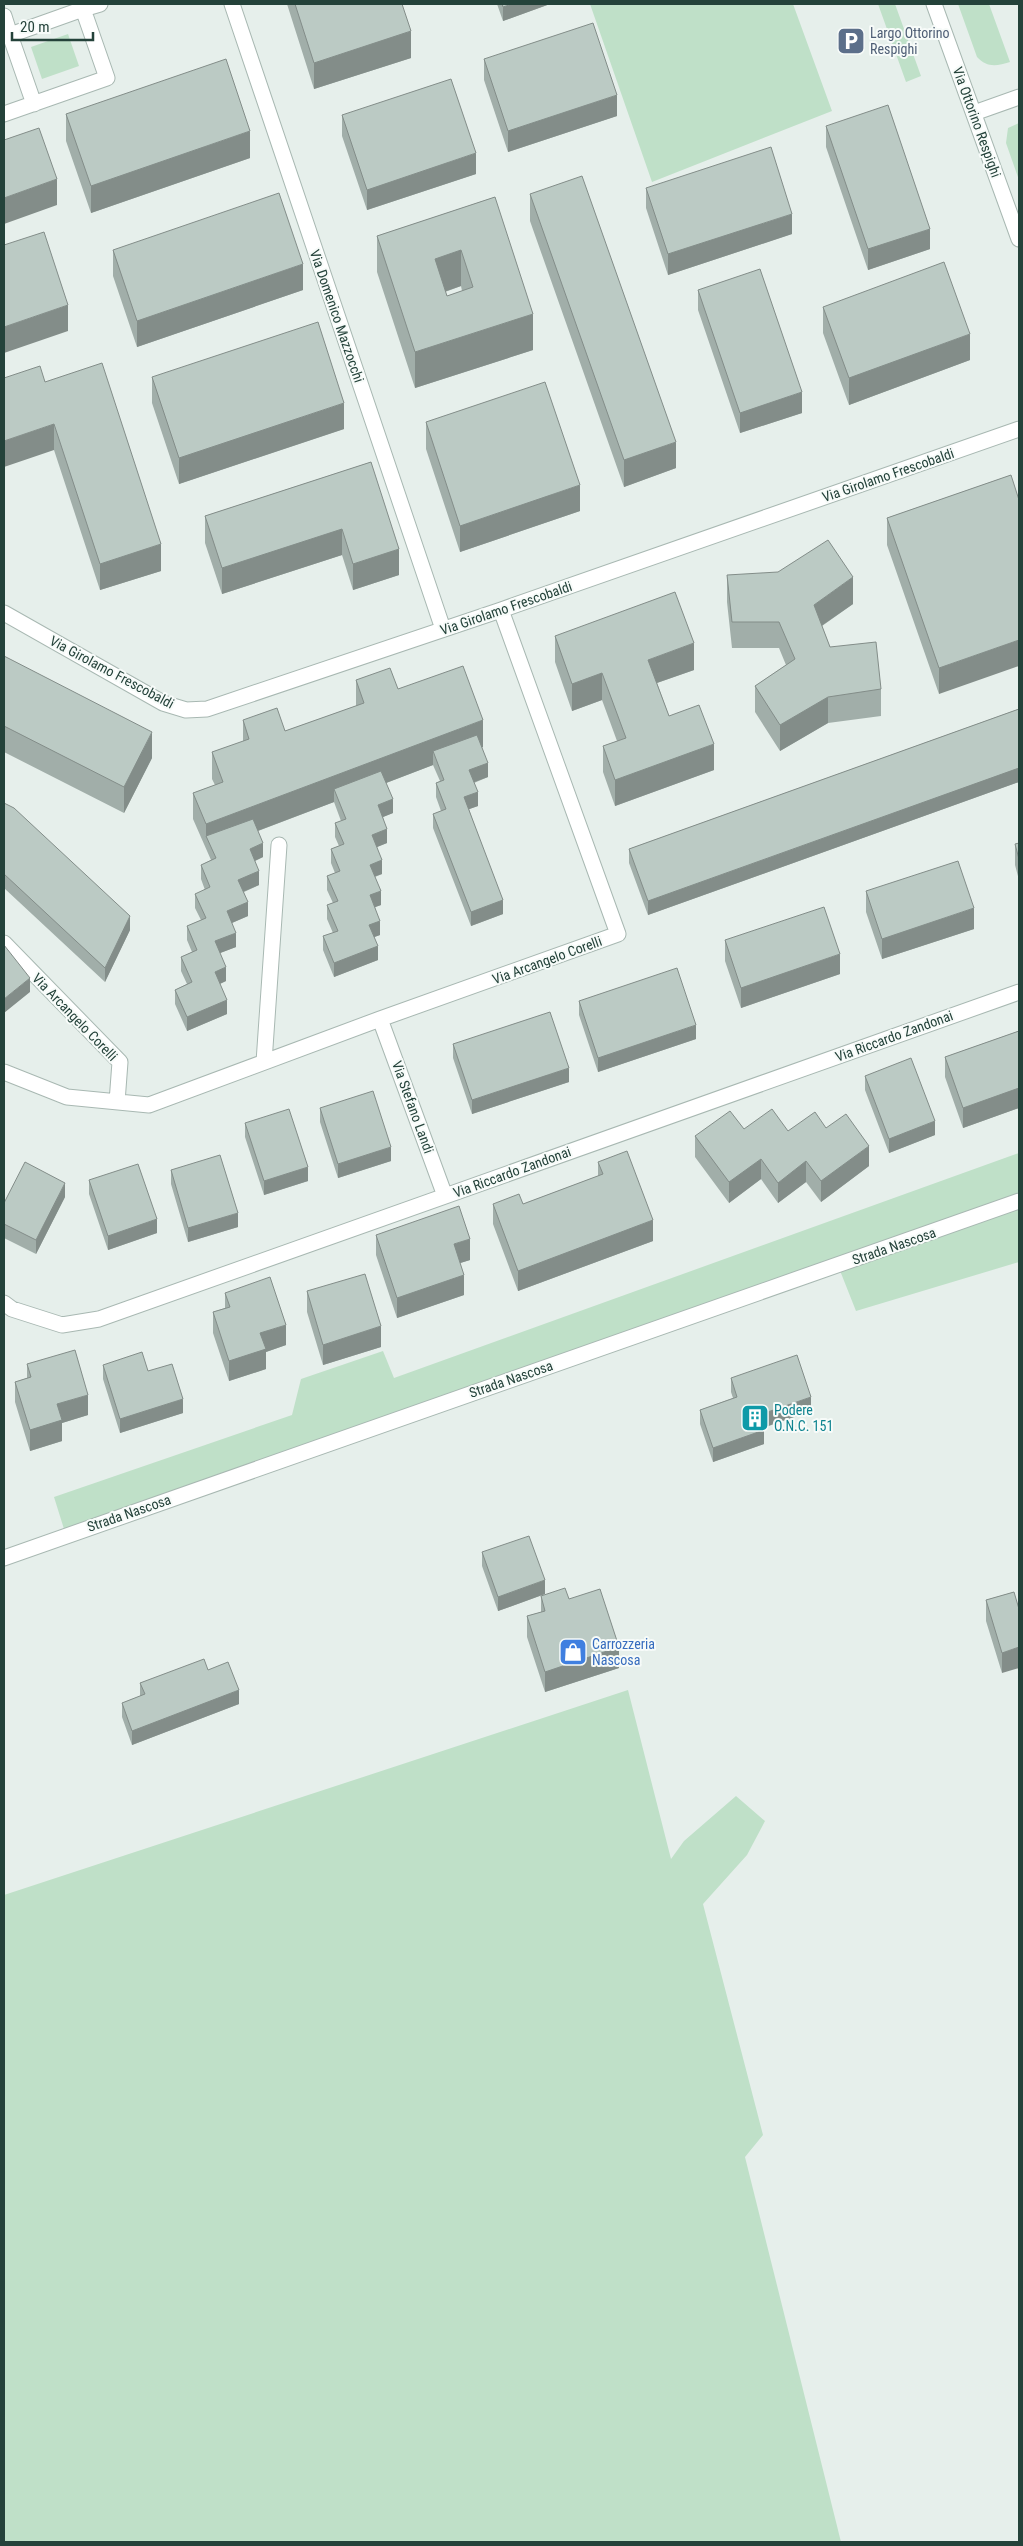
<svg xmlns="http://www.w3.org/2000/svg" width="1023" height="2546" viewBox="0 0 1023 2546" font-family="'Roboto Condensed',sans-serif">
<rect width="100%" height="100%" fill="#e6efeb"/>
<path fill="#bfe0c8" d="M590 4H793L832 111 652 182Z
M878 4H895L921 76 906 82Z
M958 4H989L1010 62C997 66 987 68 977 57Z
M68 34 79 66 42 79 31 47Z
M1019 123V180L1006 143 1008 128Z
M1019 1153V1262L856 1311 835 1258 64 1529 54 1497 292 1415 301 1379 383 1351 394 1378Z
M628 1690 671 1859 684 1841 736 1796 765 1821 747 1855 703 1904 763 2135 745 2157 841 2542H4V1895Z"/>
<g fill="none" stroke-linecap="round" stroke-linejoin="round">
<defs>
<path id="minor" d="M232 4 443 629
M934 4 1019 239
M83 9 100 4
M4 16 10 35
M974 113 1019 97
M4 114 107 78 83 9 10 35 34 104
M4 613 163 703 186 710 207 709 501 610 1019 429
M4 943 120 1062 117 1102
M380 1019 445 1196
M264 1062 279 845
M4 1072 67 1097 149 1105 380 1019 618 934 501 610
M4 1303 12 1309 62 1325 99 1319 1019 992"/>
<path id="tertiary" d="M4 1558 1019 1201"/>
</defs>
<use href="#minor" stroke="#a8b8b2" stroke-width="17"/>
<use href="#tertiary" stroke="#a8b8b2" stroke-width="17"/>
<use href="#minor" stroke="#fff" stroke-width="15"/>
<use href="#tertiary" stroke="#fff" stroke-width="15"/>
</g>
<path fill="#a1aea9" fill-rule="evenodd" d="M287 4H402L411 58 314 89Z
M497 4H550L503 21Z
M484 59 617 116 508 152 484 80Z
M66 114 250 158 91 213 66 141Z
M342 115 476 174 367 210 342 136Z
M826 126 930 249 868 270 826 147Z
M646 188 792 234 668 275 646 208Z
M530 194 676 468 624 487 530 221Z
M495 197 533 350 415 388 377 272V236ZM461 286 462 291 447 296 445 292Z
M113 250 303 290 137 347 113 276Z
M698 290 802 413 740 433 698 310Z
M823 307 970 360 849 405 823 333Z
M152 377 344 429 179 484 152 403Z
M45 382 161 571 100 590 54 450Z
M426 422 580 511 460 552 426 449Z
M371 462 399 575 353 590 342 555 222 594 205 543V516Z
M1011 475 939 694 887 545V518Z
M727 575 853 604 822 626 830 647 881 689V716L828 723 780 751 755 712V686L786 665 779 648H732L727 602Z
M555 636 694 670 657 683 669 716 714 770 615 806 603 772V746L617 741 602 700 572 711 555 662Z
M4 656 152 758 124 813 4 752Z
M356 680 398 689 483 747H482L488 777 474 783 478 806 469 809 503 914 471 926 433 828V814L441 811 436 797V783L440 781 433 765 386 783 393 813 383 817 387 843 377 847 382 874 375 877 381 905 375 907 380 935 374 937 378 960 334 977 323 950V936L333 933 327 919V905L333 903 327 890V876L335 873 331 863V849L339 846 335 837V823L341 821 334 802 258 831 263 857 255 861 259 885 244 892 248 916 232 923 236 947 220 953 226 981 220 984 227 1014 187 1031 175 1004V990L187 984 181 971V957L192 952 187 940V926L201 920 195 908V894L205 890 201 879V865L211 860 193 819V793L215 785 212 779V752L243 742V720L285 731 356 706Z
M1019 709V782L648 915 629 863V849Z
M4 803 130 930 105 982 4 888Z
M1019 843V880L1015 865V844Z
M866 891 974 929 882 959 866 912Z
M725 940 840 974 741 1008 725 961Z
M579 1001 696 1039 598 1072 579 1015Z
M1019 1031V1108L963 1128 945 1077V1057Z
M453 1044 569 1082 472 1114 453 1058Z
M865 1076 935 1135 889 1153 865 1090Z
M320 1108 391 1161 338 1178 320 1122Z
M245 1123 308 1181 264 1195 245 1137Z
M826 1128 869 1166 821 1202 806 1182 778 1203 761 1179 729 1203 695 1157V1136L744 1129 788 1131Z
M598 1162 653 1241 518 1291 493 1224V1204H523L598 1176Z
M171 1170 238 1227 188 1242 171 1184Z
M89 1180 157 1233 108 1250 89 1194Z
M65 1197 36 1254 4 1238V1203Z
M376 1235 470 1260 460 1263 464 1295 397 1318 376 1255Z
M307 1291 381 1347 323 1365 307 1312Z
M225 1293 286 1345 266 1352V1369L229 1381 213 1333V1312L225 1308Z
M27 1364 88 1415 62 1423V1441L30 1451 15 1402V1382L27 1378Z
M103 1365 148 1371 183 1413 120 1433 103 1379Z
M731 1378 811 1411 763 1428 764 1444 713 1462 700 1424V1410L733 1398 731 1392Z
M482 1552 545 1594 498 1611 482 1566Z
M1014 1592 1002 1673 986 1621V1600Z
M541 1596 569 1599 619 1668 545 1692 527 1637V1616L541 1612Z
M208 1670 239 1704 132 1745 122 1717V1703L140 1696V1683Z"/>
<path fill="#838d89" d="M512 4H550L503 21V7Z
M411 31V58L314 89V63Z
M617 95V116L508 152V131Z
M250 131V158L91 213V186Z
M476 153V174L367 210V190Z
M57 179V205L4 224V198Z
M792 214V234L668 275V254Z
M930 229V249L868 270V249Z
M461 250V286L435 295V259Z
M303 264V290L137 347V321Z
M68 305V331L4 353V327Z
M533 314V350L415 388V352Z
M970 334V360L849 405V378Z
M802 392V413L740 433V413Z
M344 403V429L179 484V458Z
M54 424V450L4 467V441Z
M676 442V468L624 487V460Z
M580 485V511L460 552V526Z
M342 529V555L222 594V568Z
M161 544V571L100 590V564Z
M399 549V575L353 590V564Z
M853 577V604L814 631V605Z
M1019 640V666L939 694V668Z
M694 643V670L648 686V660Z
M602 673V700L572 711V684Z
M828 697V723L780 751V725Z
M483 720V747L438 763 433 751V765L339 801 334 789V802L212 848 206 836V824Z
M152 732V758L124 813V787Z
M714 744V770L615 806V780Z
M488 763V777L469 784V770Z
M1019 768V782L648 915V901Z
M478 792V806L464 811V797Z
M393 799V813L378 819V805Z
M387 829V843L372 849V835Z
M263 843V857L250 863V849Z
M382 860V874L370 878V865Z
M259 871V885L238 894V880Z
M381 891V905L370 909V895Z
M503 900V914L471 926V912Z
M248 902V916L227 925V911Z
M974 908V929L882 959V939Z
M130 916V930L105 982V968Z
M380 921V935L369 939V925Z
M236 933V947L215 955V941Z
M378 946V960L334 977V963Z
M840 954V974L741 1008V988Z
M226 967V981L215 986V972Z
M30 978V992L4 1013V999Z
M227 1000V1014L187 1031V1017Z
M696 1025V1039L598 1072V1058Z
M569 1068V1082L472 1114V1100Z
M1019 1088V1108L963 1128V1108Z
M935 1121V1135L889 1153V1139Z
M869 1146V1166L821 1202V1181Z
M391 1147V1161L338 1178V1164Z
M761 1159V1179L729 1203V1182Z
M806 1161V1182L778 1203V1183Z
M308 1167V1181L264 1195V1181Z
M65 1183V1197L36 1254V1240Z
M238 1213V1227L188 1242V1228Z
M157 1219V1233L108 1250V1236Z
M653 1220V1241L518 1291V1271Z
M470 1239V1260L454 1265V1244Z
M464 1275V1295L397 1318V1298Z
M286 1325V1345L266 1352V1369L229 1381V1361L260 1333Z
M381 1326V1347L323 1365V1345Z
M88 1395V1415L62 1423V1441L30 1451V1430L57 1404Z
M811 1397V1411L759 1429V1415Z
M183 1399V1413L120 1433V1419Z
M764 1430V1444L713 1462V1448Z
M545 1580V1594L498 1611V1597Z
M619 1647V1668L545 1692V1672Z
M1019 1647V1668L1002 1673V1653Z
M239 1690V1704L132 1745V1731Z"/>
<path fill="#bbcac4" stroke="#838d89" fill-rule="evenodd" d="M295 4H402L411 31 314 63Z
M502 4H512L503 7Z
M593 23 617 95 508 131 484 59Z
M226 59 250 131 91 186 66 114Z
M451 79 476 153 367 190 342 115Z
M888 105 930 229 868 249 826 126Z
M39 128 57 179 4 198V140Z
M771 147 792 214 668 254 646 188Z
M582 176 676 442 624 460 530 194Z
M279 193 303 264 137 321 113 250Z
M495 197 533 314 415 352 377 236ZM461 250 473 287 447 296 435 259Z
M44 232 68 305 4 327V245Z
M944 262 970 334 849 378 823 307Z
M760 269 802 392 740 413 698 290Z
M318 322 344 403 179 458 152 377Z
M102 363 161 544 100 564 54 424 4 441V378L40 366 45 382Z
M545 382 580 485 460 526 426 422Z
M371 462 399 549 353 564 342 529 222 568 205 516Z
M1011 475 1019 500V640L939 668 887 518Z
M828 540 853 577 814 605 830 647 876 642 881 689 828 697 780 725 755 686 795 659 779 622H732L727 575 778 572Z
M675 592 694 643 648 660 669 716 699 705 714 744 615 780 603 746 626 738 602 673 572 684 555 636Z
M4 656 152 732 124 787 4 726Z
M463 666 483 720 206 824 193 793 223 782 212 752 249 739 243 720 277 708 285 731 364 703 356 680 390 668 398 689Z
M1019 709V768L648 901 629 849Z
M477 735 488 763 469 770 478 792 464 797 503 900 471 912 433 814 446 809 436 783 444 780 433 751Z
M381 771 393 799 378 805 387 829 372 835 382 860 370 865 381 891 370 895 380 921 369 925 378 946 334 963 323 936 338 931 327 905 338 901 327 876 340 871 331 849 344 844 335 823 346 819 334 789Z
M4 803 14 808 130 916 105 968 4 874Z
M253 819 263 843 250 849 259 871 238 880 248 902 227 911 236 933 215 941 226 967 215 972 227 1000 187 1017 175 990 192 982 181 957 197 950 187 926 206 918 195 894 210 887 201 865 216 858 206 836Z
M1019 843V859L1015 844Z
M958 861 974 908 882 939 866 891Z
M824 907 840 954 741 988 725 940Z
M4 945 30 978 4 999Z
M677 968 696 1025 598 1058 579 1001Z
M550 1012 569 1068 472 1100 453 1044Z
M1019 1031V1088L963 1108 945 1057Z
M911 1058 935 1121 889 1139 865 1076Z
M373 1091 391 1147 338 1164 320 1108Z
M289 1109 308 1167 264 1181 245 1123Z
M772 1109 788 1131 815 1112 826 1128 846 1114 869 1146 821 1181 806 1161 778 1183 761 1159 729 1182 695 1136 730 1111 744 1129Z
M627 1151 653 1220 518 1271 493 1204 519 1194 523 1204 603 1174 598 1162Z
M220 1155 238 1213 188 1228 171 1170Z
M25 1162 65 1183 36 1240 4 1224V1203Z
M138 1164 157 1219 108 1236 89 1180Z
M459 1206 470 1239 454 1244 464 1275 397 1298 376 1235Z
M365 1274 381 1326 323 1345 307 1291Z
M270 1277 286 1325 260 1333 266 1349 229 1361 213 1312 230 1307 225 1293Z
M75 1350 88 1395 57 1404 62 1420 30 1430 15 1382 31 1377 27 1364Z
M142 1352 148 1371 172 1364 183 1399 120 1419 103 1365Z
M797 1355 811 1397 759 1415 764 1430 713 1448 700 1410 737 1397 731 1378Z
M529 1536 545 1580 498 1597 482 1552Z
M565 1588 569 1599 600 1589 619 1647 545 1672 527 1616 545 1611 541 1596Z
M1014 1592 1019 1609V1647L1002 1653 986 1600Z
M204 1659 208 1670 228 1662 239 1690 132 1731 122 1703 145 1694 140 1683Z"/>
<defs>
<symbol id="parking-square" viewBox="-11 -11 22 22"><rect x="-9" y="-9" width="18" height="18" rx="4" fill="#5c6f8a" stroke="#f7fbf9"/><path d="M-3.5-5.5H1a3.5 3.5 0 0 1 0 7H-1V5.5H-3.5ZM-1-3.4V-.6H.8a1.4 1.4 0 0 0 0-2.8Z" fill="#fff"/></symbol>
<symbol id="building-square" viewBox="-11 -11 22 22"><rect x="-9" y="-9" width="18" height="18" rx="4" fill="#0f9aa8" stroke="#f7fbf9"/><path d="M-4-6H4V6H1V3H-1V6H-4ZM-2.5-4.3h1.7v1.8h-1.7ZM.8-4.3h1.7v1.8H.8ZM-2.5-1h1.7V.8h-1.7ZM.8-1h1.7V.8H.8Z" fill="#fff"/></symbol>
<symbol id="shop-square" viewBox="-11 -11 22 22"><rect x="-9" y="-9" width="18" height="18" rx="4" fill="#3f7fe0" stroke="#f7fbf9"/><path d="M-5-2.5h2.3a2.7 3.5 0 0 1 5.4 0H5L5.5 6h-11ZM-1.5-2.5h3a1.5 2.3 0 0 0-3 0Z" fill="#fff"/></symbol>
</defs>
<g fill-rule="evenodd">
<use href="#parking-square" x="835" y="25" width="32" height="32"/>
<use href="#building-square" x="739" y="1402" width="32" height="32"/>
<use href="#shop-square" x="557" y="1636" width="32" height="32"/>
</g>
<g text-anchor="middle" dominant-baseline="central" stroke-width="4" stroke-linejoin="round" paint-order="stroke">
<g font-size="14" fill="#4e5e75" stroke="#f7fbf9" text-anchor="start">
<text x="870" y="33">Largo Ottorino<tspan x="870" dy="16">Respighi</tspan></text>
</g>
<g font-size="14" fill="#24423a" stroke="#f7fbf9">
<text transform="translate(977 122) rotate(70)">Via Ottorino Respighi</text>
<text transform="translate(337 316) rotate(71)">Via Domenico Mazzocchi</text>
<text transform="translate(888 475) rotate(-19)">Via Girolamo Frescobaldi</text>
<text transform="translate(506 608) rotate(-19)">Via Girolamo Frescobaldi</text>
<text transform="translate(112 672) rotate(28)">Via Girolamo Frescobaldi</text>
<text transform="translate(547 960) rotate(-20)">Via Arcangelo Corelli</text>
<text transform="translate(75 1017) rotate(46)">Via Arcangelo Corelli</text>
<text transform="translate(894 1036) rotate(-20)">Via Riccardo Zandonai</text>
<text transform="translate(413 1107) rotate(70)">Via Stefano Landi</text>
<text transform="translate(512 1172) rotate(-20)">Via Riccardo Zandonai</text>
<text transform="translate(894 1246) rotate(-19)">Strada Nascosa</text>
<text transform="translate(511 1379) rotate(-19)">Strada Nascosa</text>
<text transform="translate(129 1513) rotate(-19)">Strada Nascosa</text>
</g>
<g font-size="14" fill="#0d838f" stroke="#f7fbf9" text-anchor="start">
<text x="774" y="1410">Podere<tspan x="774" dy="16">O.N.C. 151</tspan></text>
</g>
<g font-size="14" fill="#366cbe" stroke="#f7fbf9" text-anchor="start">
<text x="592" y="1644">Carrozzeria<tspan x="592" dy="16">Nascosa</tspan></text>
</g>
</g>
<rect width="1023" height="2546" fill="none" stroke="#24423a" stroke-width="10"/>
<path d="M12 32v8h81v-8" fill="none" stroke="#24423a" stroke-width="2.5"/>
<text x="20" y="32" font-size="15" fill="#24423a" stroke="#f7fbf9" stroke-width="4" paint-order="stroke">20 m</text>
</svg>
